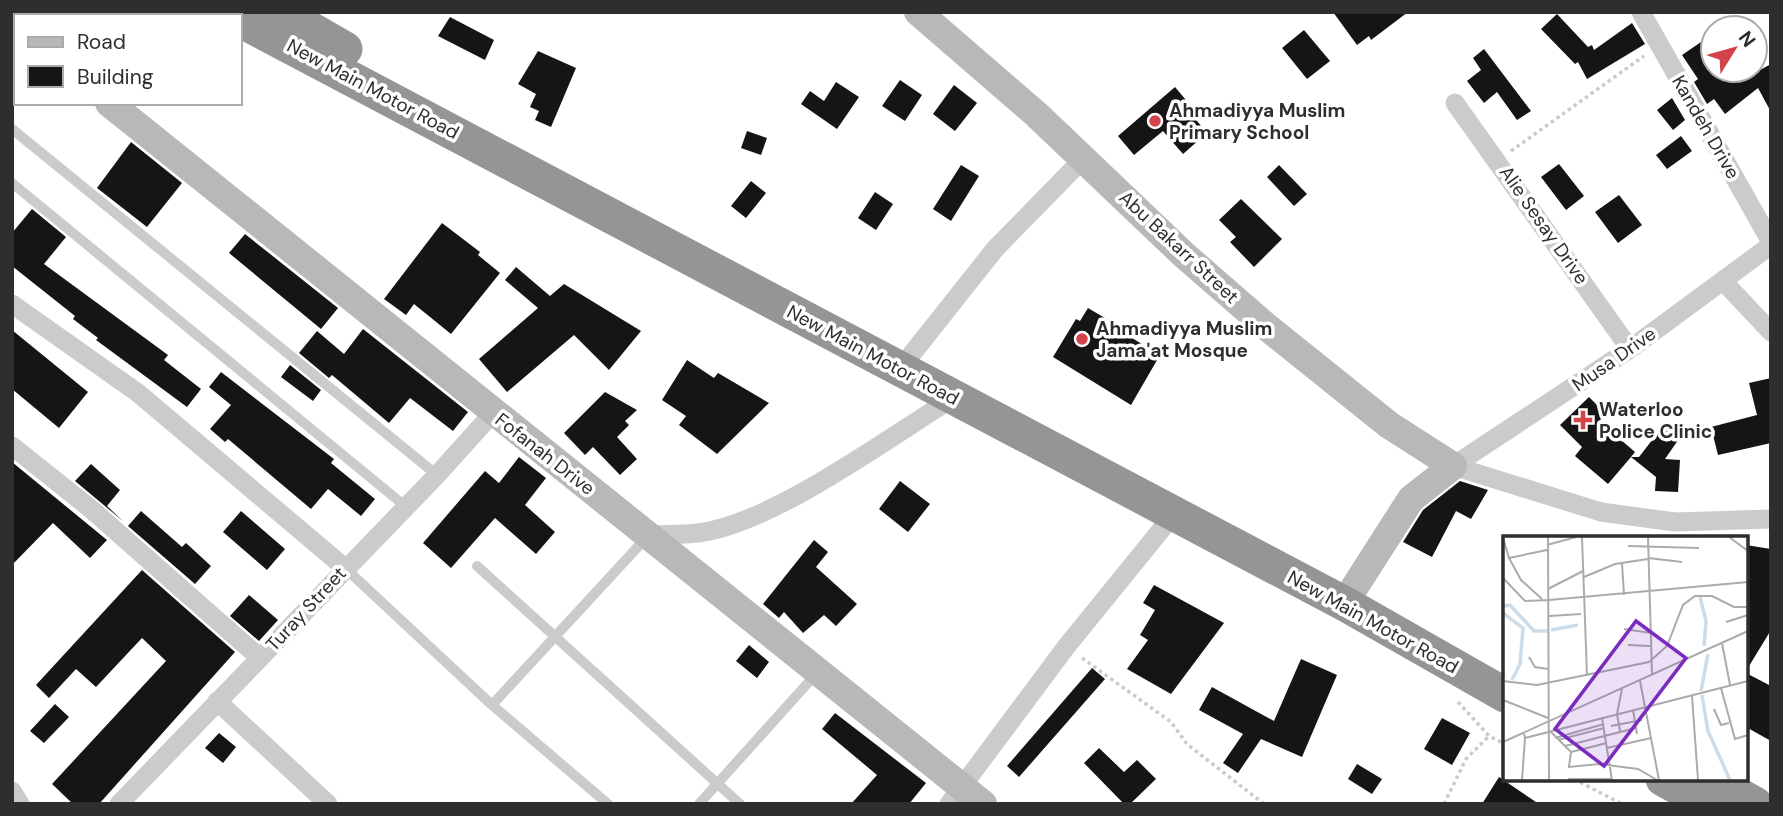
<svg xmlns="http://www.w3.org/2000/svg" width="1783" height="816" viewBox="0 0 1783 816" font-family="'DM Sans',sans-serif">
<rect width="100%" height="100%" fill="#fff"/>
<path fill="#151515" d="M1333 12H1408L1371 40 1369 36 1357 45Z
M1557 14 1588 47 1592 45 1594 50 1632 23 1645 44 1587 79 1578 62 1575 64 1541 29Z
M450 17 494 40 485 60 438 36Z
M1304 30 1330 61 1307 79 1282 48Z
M1704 40 1713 53V70H1760L1771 64V112L1758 88 1725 114 1714 99 1707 104 1694 82 1698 79 1682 55Z
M1484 49 1531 111 1517 120 1497 92 1484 103 1467 81 1481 70 1473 58Z
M538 51 576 68 551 127 535 120 539 111 530 107 536 94 518 84Z
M900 80 922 95 905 121 882 106Z
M836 82 859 97 837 129 801 104 810 91 824 101Z
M954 85 977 103 955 131 933 114Z
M1175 87 1191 106 1187 109 1207 133 1183 154 1163 131 1134 155 1118 136Z
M1672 98 1685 120 1673 130 1657 110Z
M747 131 767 138 761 155 741 148Z
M1681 136 1692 151 1667 169 1656 155Z
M131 142 182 183 147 227 97 188Z
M1559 164 1584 196 1566 210 1541 177Z
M961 165 979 176 951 221 933 209Z
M1279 165 1307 194 1294 206 1267 177Z
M751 181 766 193 746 218 731 206Z
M875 192 893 204 876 230 858 218Z
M1619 195 1642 225 1618 243 1595 212Z
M1241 199 1282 239 1254 267 1230 242 1236 237 1219 220Z
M32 209 66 237 44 264 168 355 164 360 201 389 187 407 96 340 98 338 73 319 75 316 12 266V233Z
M442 223 480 252 478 255 500 273 451 334 414 304 406 315 384 299Z
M245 234 338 308 321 329 229 253Z
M516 267 550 296 564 284 641 331 609 370 574 335 507 392 479 359 538 308 505 280Z
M1088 308 1110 321 1109 324 1160 355 1131 405 1053 357 1076 319 1080 321Z
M363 329 468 412 453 431 410 398 389 423 332 375 329 378 299 353 317 331 344 354Z
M12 330 88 392 59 428 12 389Z
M687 360 714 378 718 373 769 403 717 454 679 425 686 416 662 400Z
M290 365 321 390 313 401 281 377Z
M221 372 334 459 331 463 375 499 361 516 328 489 311 509 228 439 225 442 210 429 231 405 209 387Z
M1771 378V443L1718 455 1711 427 1757 415 1749 383Z
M605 392 637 410 625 421 629 425 617 437 637 459 620 475 593 447 585 455 564 433Z
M1589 397 1606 414 1599 421 1635 452 1631 457H1639L1666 422 1683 433 1665 459 1680 460 1678 492 1655 491 1656 477 1631 457 1608 484 1575 456 1582 447 1560 425Z
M519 457 546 478 525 505 555 532 536 554 495 518 451 568 423 543 485 471 499 483Z
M12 462 107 540 90 558 53 523 12 565Z
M91 464 120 490 107 506 124 522 75 481Z
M900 481 930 504 908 532 879 509Z
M1460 481 1488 490 1471 519 1456 511 1432 557 1403 542 1423 510Z
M141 511 182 547 186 543 211 566 195 584 128 526Z
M241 511 285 549 267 570 223 532Z
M814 540 828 552 816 567 857 604 836 626 824 615 803 633 784 612 779 618 763 604Z
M1746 545 1771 549V630L1746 671Z
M142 570 235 652 99 804H73L52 784 166 661 142 638 96 687 76 669 49 698 36 685Z
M1154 585 1224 623 1171 694 1127 669 1148 640 1140 635 1155 610 1143 603Z
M249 595 278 620 259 641 230 616Z
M749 645 769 662 757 678 736 661Z
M1301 659 1337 675 1302 757 1261 739 1238 773 1223 763 1243 734 1199 710 1212 687 1274 721Z
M1092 668 1105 679 1019 777 1007 766Z
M1746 673 1771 686V741L1746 727Z
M55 704 69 717 44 743 30 731Z
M835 713 926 783 909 804H851L877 775 822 729Z
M1442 718 1470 733 1452 765 1424 749Z
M219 733 236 747 223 763 205 748Z
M1099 748 1124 772 1137 760 1156 779 1130 804H1124L1084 763Z
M1357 764 1382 779 1372 794 1348 779Z
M1499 777 1539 804H1482Z"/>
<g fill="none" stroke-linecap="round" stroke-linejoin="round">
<path stroke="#cbcbcb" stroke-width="3.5" stroke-dasharray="3.5 3.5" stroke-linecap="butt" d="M1511 151 1644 56
M1082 658 1171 722 1187 744 1264 804
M1458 702 1489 736 1505 744
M1574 779 1622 804
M1444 804 1466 759 1489 736"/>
<path stroke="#cbcbcb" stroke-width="10" d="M12 129 437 475
M12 183 405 506
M477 566 740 804
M345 568 492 705 608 804
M492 705 646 538
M699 804 816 674"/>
<path stroke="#cbcbcb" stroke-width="19" d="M1641 12 1771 242
M1455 103 1630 349
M1723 281 1771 332
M12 304 138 393 345 568
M911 355 995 249 1083 159
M12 446 91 509 260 658
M1453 466 1630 349 1771 245
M1453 466 1601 512 1675 522 1771 519
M649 535C665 534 682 535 698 533 772 524 888 438 953 398
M217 701 328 804
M12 791 20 804
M119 804 437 475 492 414
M949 804 1066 647 1174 514"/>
<path stroke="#b8b8b8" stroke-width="28" d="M918 12 1036 114 1184 255 1268 328 1389 425 1453 466 1411 499 1354 588
M12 26 16 29
M109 103 983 804"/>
<path stroke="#959595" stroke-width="35" d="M281 12 345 49
M240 20 1347 605 1505 695
M1663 779 1708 804
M1710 779 1755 804"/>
</g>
<g fill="#d3434a" stroke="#fff" stroke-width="2.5">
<circle cx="1155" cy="121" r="7"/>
<circle cx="1082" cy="339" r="7"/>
<path d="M1579.5 409.5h7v7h7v7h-7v7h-7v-7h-7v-7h7z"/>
</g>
<g text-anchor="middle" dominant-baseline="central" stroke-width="7" stroke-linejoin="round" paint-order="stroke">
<g font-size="19" fill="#2e2e2e" stroke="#fff">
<text transform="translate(373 89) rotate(28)">New Main Motor Road</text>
<text transform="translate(1706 127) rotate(60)">Kandeh Drive</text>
<text transform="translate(1544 225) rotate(55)">Alie Sesay Drive</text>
<text transform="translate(1179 247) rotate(43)">Abu Bakarr Street</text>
<text transform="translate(873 355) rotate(28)">New Main Motor Road</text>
<text transform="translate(1614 359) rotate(-35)">Musa Drive</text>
<text transform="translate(545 454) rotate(38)">Fofanah Drive</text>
<text transform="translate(306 609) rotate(-47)">Turay Street</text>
<text transform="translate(1373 622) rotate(29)">New Main Motor Road</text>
</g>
<g font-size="19" font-weight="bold" fill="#2e2e2e" stroke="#fff" text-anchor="start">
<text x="1169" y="110">Ahmadiyya Muslim<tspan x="1169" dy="22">Primary School</tspan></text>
<text x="1096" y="328">Ahmadiyya Muslim<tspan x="1096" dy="22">Jama'at Mosque</tspan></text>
<text x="1599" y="409">Waterloo<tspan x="1599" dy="22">Police Clinic</tspan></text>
</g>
</g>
<g transform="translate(1503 536)">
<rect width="245" height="245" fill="#fff"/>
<path fill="none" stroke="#ccdce8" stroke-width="3.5" d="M197 61 203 85 201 110M0 70 7 69 31 95H44M0 77 20 92 17 128 9 144M48 94 75 89M198 155 205 118M199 159 205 195 227 244"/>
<path fill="none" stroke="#ababab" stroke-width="2" d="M45 1 46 244M79 1 84 140M145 1 149 138M226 1 245 15M0 2 6 22 44 14M44 9 73 1M125 10 196 12M6 22 18 44 39 63M145 22 179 26M119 27 121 59M81 41 112 28 145 23M0 42 22 65 46 64M45 53 80 35M46 64 245 46M46 80 78 78M223 86 245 79M121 93 148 97M219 107 227 149M125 109 147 110M26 121 32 131 45 133M0 145 34 149 146 126 164 110 180 69 192 60H209L231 71H245M137 145 156 244M218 152 232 203 245 199M189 160 195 244M0 164 45 182M211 173 218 189 226 187M130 174 134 198M99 182 109 244M108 190 139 184M117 195 114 178 119 153M48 196 68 216 66 231 96 228 135 233 154 244M21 198 22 202 245 145M52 202 101 188M55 204 101 192M0 206 245 95M62 210 133 192M104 212 148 202M68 216 104 207M65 243H108M19 244 22 202"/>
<path fill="#7b2cbf" fill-opacity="0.15" stroke="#7b2cbf" stroke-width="3.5" d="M133 85 183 122 101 230 52 193Z"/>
<rect width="245" height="245" fill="none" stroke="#2e2e2e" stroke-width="3.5"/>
</g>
<rect width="1783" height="816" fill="none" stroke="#2e2e2e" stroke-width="28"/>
<rect x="14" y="14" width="228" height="91" fill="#ffffff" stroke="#ababab" stroke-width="2"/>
<rect x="28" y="37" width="35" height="10" fill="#b8b8b8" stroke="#ababab" stroke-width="2"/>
<text x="77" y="49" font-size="21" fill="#2e2e2e">Road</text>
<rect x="28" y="66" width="35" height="21" fill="#151515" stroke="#ababab" stroke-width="2"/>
<text x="77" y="84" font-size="21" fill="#2e2e2e">Building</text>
<g transform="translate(1734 49) rotate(53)"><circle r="33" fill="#ffffff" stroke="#ababab" stroke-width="2"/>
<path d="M0-5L12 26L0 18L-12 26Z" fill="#d3434a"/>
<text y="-10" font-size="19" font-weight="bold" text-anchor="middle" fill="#2e2e2e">N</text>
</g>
</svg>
